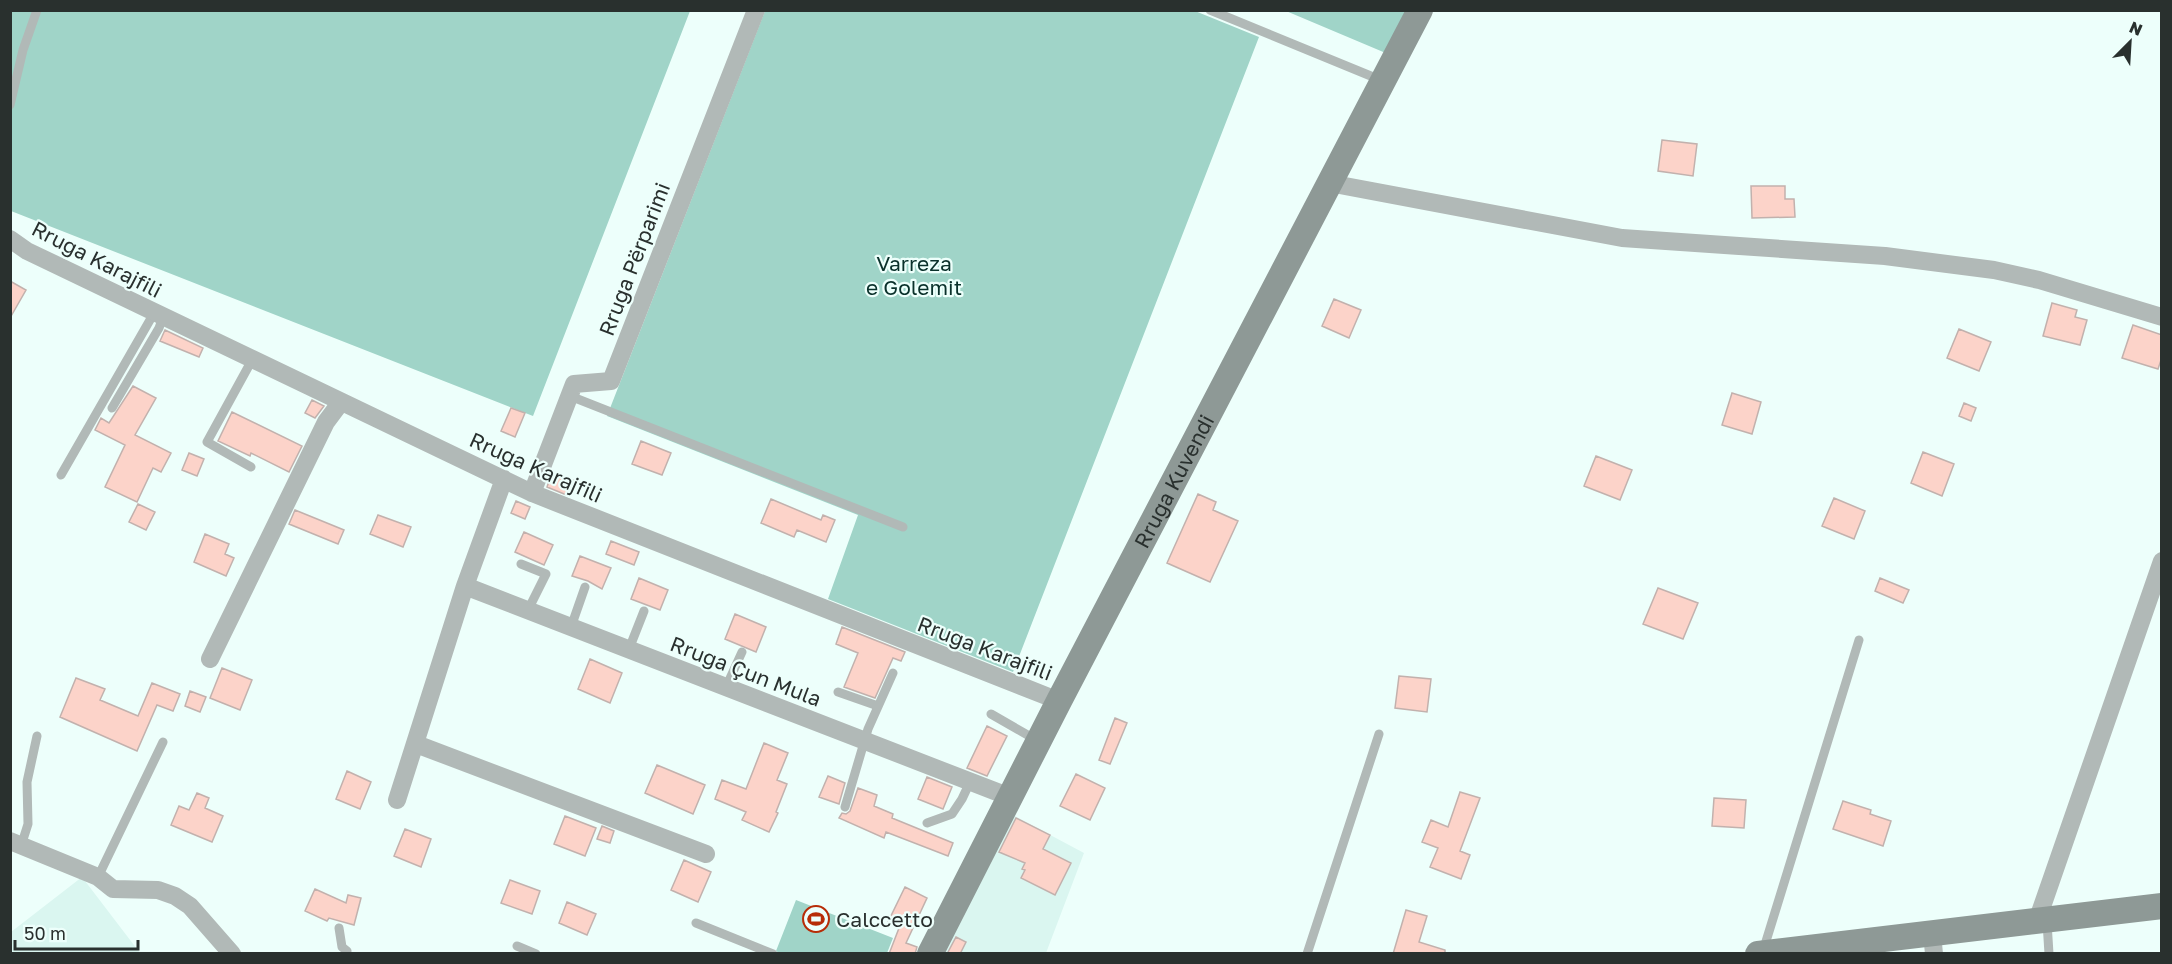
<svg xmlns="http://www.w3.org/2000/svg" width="2172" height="964" viewBox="0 0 2172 964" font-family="'Golos Text',sans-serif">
<rect width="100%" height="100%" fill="#edfffb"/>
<path fill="#daf6f0" d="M1011 814 1084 853 1046 953 939 954Z
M82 877 140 953 11 954V932Z"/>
<path fill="#a0d4c8" d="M10 11H690L533 416 11 211Z
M765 11H1195L1259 37 1013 672 828 599 858 515 607 416Z
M1286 11H1412L1388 54Z
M796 900 893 938 887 953 781 954 776 951Z"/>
<path fill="#fcd3c9" stroke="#c2b1ad" stroke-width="1.5" d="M1662 140 1697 144 1693 176 1658 171Z
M1751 186H1785V199H1794L1795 217 1752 218Z
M10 281 26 290 10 318Z
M1334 299 1361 310 1349 338 1322 326Z
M2052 303 2077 310 2075 317 2087 320 2080 345 2043 336Z
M2133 325 2162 335V357L2158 369 2122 358Z
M1959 329 1991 342 1979 371 1947 358Z
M165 330 203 348 199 357 160 341Z
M133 386 156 398 135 435 171 453 161 472 153 468 137 502 105 487 125 445 95 430 101 418 109 423Z
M1732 393 1761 402 1752 434 1722 425Z
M312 400 324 406 315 418 305 413Z
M1964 403 1976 408 1971 421 1959 416Z
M511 408 525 413 515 437 501 431Z
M232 412 302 446 289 472 251 453 250 456 218 441Z
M641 441 671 453 662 475 632 464Z
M1923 452 1954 464 1942 496 1911 483Z
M189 453 204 459 197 476 182 470Z
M1596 456 1632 470 1620 500 1584 486Z
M552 472 575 481 569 496 547 487Z
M1198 494 1216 502 1213 510 1238 521 1210 582 1167 563Z
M1834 498 1865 511 1854 539 1822 526Z
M771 499 821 520 823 515 835 520 826 542 797 530 794 537 761 523Z
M516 501 530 507 525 519 511 513Z
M138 504 155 512 146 530 129 522Z
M295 510 344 530 338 544 289 524Z
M378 515 411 527 403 547 370 534Z
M524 532 553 545 544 565 515 552Z
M205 534 229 544 225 554 234 558 226 576 194 562Z
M611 541 639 552 634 565 606 554Z
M580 556 611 568 602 589 588 581 572 576Z
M639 578 668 590 660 610 631 599Z
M1880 578 1909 590 1903 603 1875 591Z
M1658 588 1698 603 1683 639 1643 624Z
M735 614 766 627 756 652 725 639Z
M842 627 905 652 901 661 893 658 875 698 844 687 858 653 836 644Z
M590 659 622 673 610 703 578 689Z
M222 668 252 680 240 710 210 698Z
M1399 676 1431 679 1427 712 1395 708Z
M76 678 105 689 100 700 138 716 152 683 180 694 173 711 157 705 137 751 60 717Z
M190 691 206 697 200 712 185 706Z
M1115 718 1127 723 1110 764 1099 760Z
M987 726 1007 736 987 776 967 768Z
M764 743 788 753 777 780 787 784 776 812 778 813 769 832 742 820 746 812 715 799 722 780 746 789Z
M657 765 705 785 693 814 645 793Z
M347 771 371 782 360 809 336 799Z
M1076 774 1105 788 1090 820 1060 806Z
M828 776 845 783 839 804 819 797Z
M927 777 952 787 943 809 918 799Z
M858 788 877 795 874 806 893 814 892 818 953 843 948 856 886 832 884 838 839 818 842 813 846 814 850 811Z
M1460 792 1480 798 1460 851 1470 855 1461 879 1430 867 1438 848 1422 842 1431 820 1448 827Z
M197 793 209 798 205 808 223 816 212 842 171 825 179 806 189 810Z
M1714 798 1746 800 1744 828 1712 826Z
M1843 801 1871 810 1870 814 1891 821 1883 846 1833 829Z
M565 816 596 828 585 856 554 844Z
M1016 818 1050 835 1043 849 1071 863 1055 895 1021 878 1025 870 1022 869 1025 863 999 852Z
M602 826 614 831 610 843 597 839Z
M405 829 431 839 421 867 394 856Z
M684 860 711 872 698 902 671 890Z
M510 880 540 891 532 914 501 903Z
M905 887 927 898 906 943 917 947 915 954H889L899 928 888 922Z
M315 889 346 903 348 895 361 898 354 925 329 918 327 921 305 911Z
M567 902 596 914 587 935 559 923Z
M1406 910 1427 916 1419 942 1445 950V954H1393Z
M956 937 966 942 960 954H947Z"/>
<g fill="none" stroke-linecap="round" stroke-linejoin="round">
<path stroke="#b1b9b7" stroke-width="9" d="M1210 10 1383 81
M10 105 23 50 37 10
M570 396 903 527
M112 408 159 328 163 317
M251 467 207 442 252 360
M61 475 154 313
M521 564 546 574 528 610
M571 627 585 587
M629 649 644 611
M726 687 742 652
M838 692 878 706
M991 714 1038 741
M845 807 868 729 893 673
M927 823 952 814 962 799 970 782
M21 846 28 824 27 782 37 736
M98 877 163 742
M2047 922 2049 954
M696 923 773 954
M339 928 342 947 347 951 346 954
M517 946 536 954
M1763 951 1859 640
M1307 954 1379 734"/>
<path stroke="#b1b9b7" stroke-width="18" d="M1329 183 1622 238 1885 256 1994 270 2039 280 2162 317
M10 239 27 251 532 493 1059 701
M532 493 574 384 611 381 756 10
M465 586 1010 797
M210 659 326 422 341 402
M416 744 706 854
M397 800 465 586 504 479
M10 841 98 877 113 889 158 890 175 896 190 906 232 954
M2037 921 2162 561
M1932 933 1934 954"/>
<g stroke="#8e9996" stroke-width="26">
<path id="s1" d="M930 954 1059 701 1420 10"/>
<path d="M1758 954 2162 906"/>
</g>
</g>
<defs>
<symbol id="stadium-ring" viewBox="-11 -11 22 22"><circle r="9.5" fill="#edfffb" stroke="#b72c07" stroke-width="1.5"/><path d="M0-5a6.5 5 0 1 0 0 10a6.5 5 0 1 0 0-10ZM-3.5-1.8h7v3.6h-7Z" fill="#b72c07"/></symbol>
</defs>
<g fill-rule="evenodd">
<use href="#stadium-ring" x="801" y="904" width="30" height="30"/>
</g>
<g text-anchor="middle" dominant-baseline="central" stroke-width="4.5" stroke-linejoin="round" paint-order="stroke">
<g font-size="21" fill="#29302e" stroke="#edfffb">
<text transform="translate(97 259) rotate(27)">Rruga Karajfili</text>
<text transform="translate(634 259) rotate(-69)">Rruga Përparimi</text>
<text transform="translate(536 467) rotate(24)">Rruga Karajfili</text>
<text stroke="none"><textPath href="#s1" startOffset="532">Rruga Kuvendi</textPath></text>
<text transform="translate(985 648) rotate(21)">Rruga Karajfili</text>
<text transform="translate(746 671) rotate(21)">Rruga Çun Mula</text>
</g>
<g font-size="21" fill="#0a312b" stroke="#edfffb">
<text x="914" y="263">Varreza<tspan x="914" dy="24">e Golemit</tspan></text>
</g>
<g font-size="21" fill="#29302e" stroke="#edfffb" text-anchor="start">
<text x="836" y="919">Calccetto</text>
</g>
</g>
<rect width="2172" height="964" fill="none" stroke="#29302e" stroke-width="24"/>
<g transform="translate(2130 42) rotate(24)" stroke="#edfffb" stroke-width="4.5" paint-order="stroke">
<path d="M0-4.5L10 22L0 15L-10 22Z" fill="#29302e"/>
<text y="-9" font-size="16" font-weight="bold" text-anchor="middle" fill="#29302e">N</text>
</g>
<path d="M15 940v9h123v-9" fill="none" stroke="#29302e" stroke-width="3"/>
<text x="24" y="940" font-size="18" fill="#29302e" stroke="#edfffb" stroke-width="4.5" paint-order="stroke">50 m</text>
</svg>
